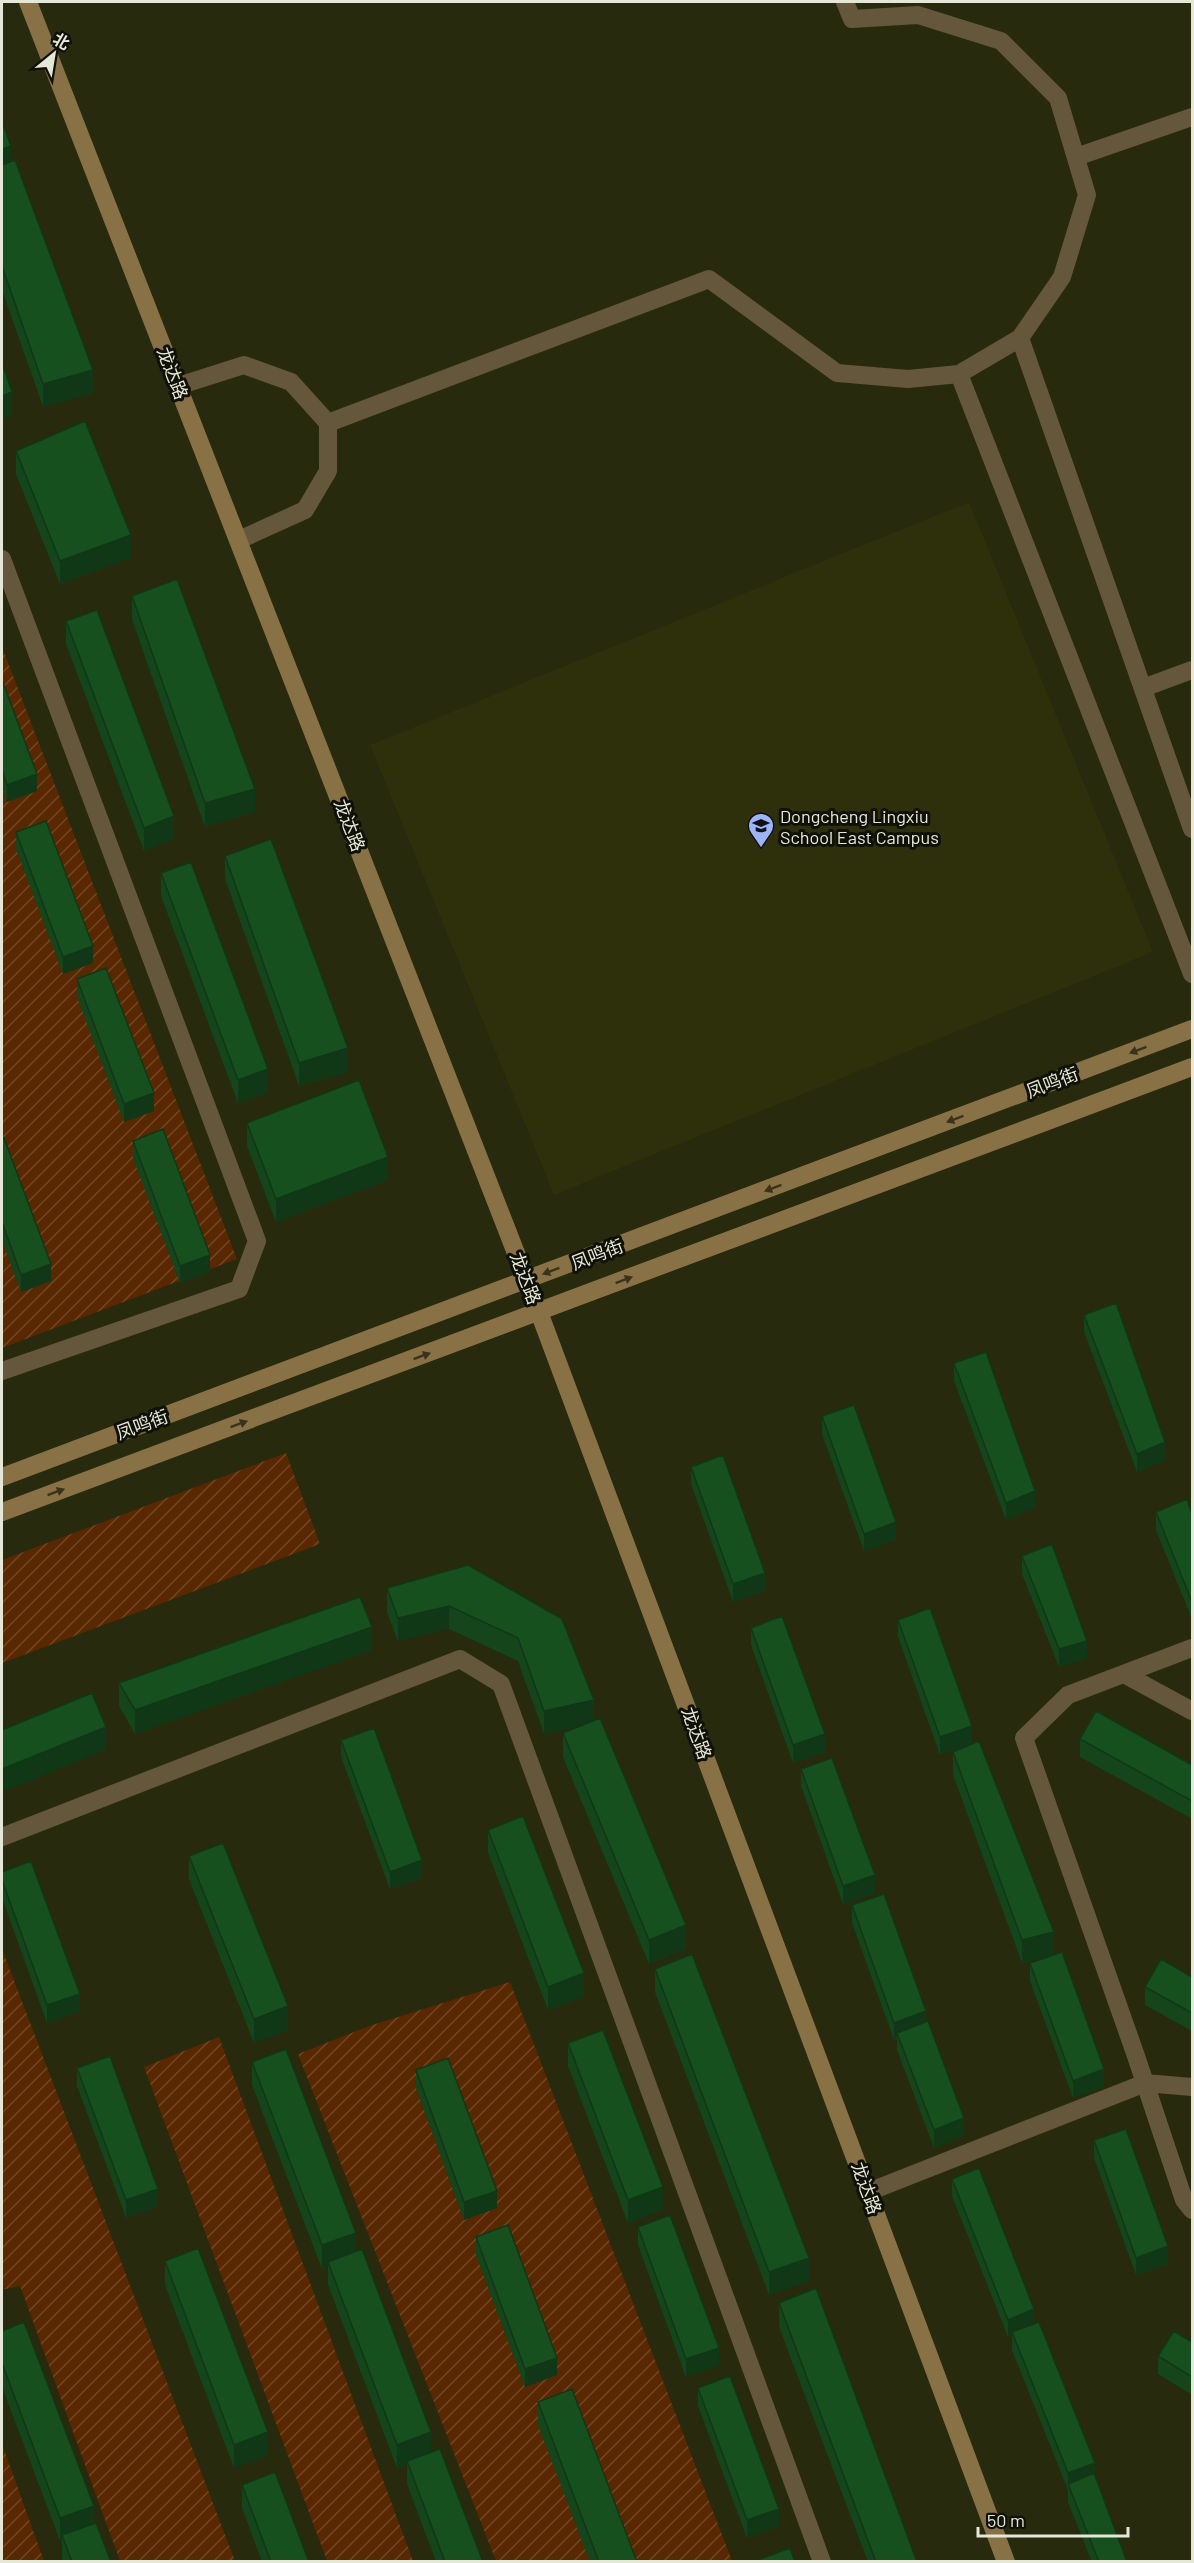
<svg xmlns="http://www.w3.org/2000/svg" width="1194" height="2563" viewBox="0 0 1194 2563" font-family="Barlow,'Noto Sans SC',sans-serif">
<defs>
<pattern id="garden-furrows" width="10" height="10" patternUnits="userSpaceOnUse" patternTransform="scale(1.5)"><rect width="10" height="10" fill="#592700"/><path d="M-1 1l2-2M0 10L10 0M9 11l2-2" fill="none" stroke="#714624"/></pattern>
</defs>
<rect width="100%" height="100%" fill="#272a0c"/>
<path fill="#2d300a" d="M969 502 1153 952 554 1195 370 745Z"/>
<path fill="url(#garden-furrows)" d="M2 647 237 1259 2 1348Z
M286 1453 320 1544 2 1663V1560Z
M2 1949 235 2561H120L20 2286 2 2290Z
M510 1982 732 2561H496L298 2054 369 2026Z
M219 2037 413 2561H327L144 2067Z
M2 2444 44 2561H2Z"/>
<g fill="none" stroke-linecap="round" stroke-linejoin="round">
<path stroke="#65573c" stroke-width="18" d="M1076 157 1192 117
M1020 338 1192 829
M959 374 1192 974
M178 386 244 365 291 382 328 423V471L305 510 239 540
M328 423 709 279 837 373 908 379 959 374 1020 338 1062 277 1087 195 1058 98 1001 41 918 15 852 19 845 2
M2 559 257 1241 239 1289 2 1371
M1143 688 1192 670
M1192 1648 1068 1695 1024 1738 1136 2056 1184 2200 1192 2210
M1124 1674 1192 1711
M2 1837 460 1659 501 1684 822 2562
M868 2192 1145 2083 1192 2087"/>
<path stroke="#887145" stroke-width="18" d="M28 2 539 1312 1006 2562
M2 1477 1192 1029
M2 1512 1192 1067"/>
</g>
<path fill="#14451b" d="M2 122 11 162 93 393 43 407 2 290Z
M16 451 131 558 60 584 16 474Z
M132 596 255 812 205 827 132 620Z
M66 621 174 839 144 851 66 644Z
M2 680 37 791 7 802 2 787Z
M16 832 93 963 63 974 16 849Z
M225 856 348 1072 299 1086 225 879Z
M161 873 268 1092 238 1103 161 896Z
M77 979 154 1111 124 1122 77 997Z
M247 1123 388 1180 276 1222 247 1146Z
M2 1139 51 1281 21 1292 2 1240Z
M133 1141 210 1272 180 1283 133 1158Z
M1084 1315 1165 1460 1137 1472 1084 1332Z
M954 1363 1035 1508 1006 1520 954 1381Z
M822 1416 896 1540 864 1551 822 1434Z
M691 1467 765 1591 733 1602 691 1484Z
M1156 1512 1192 1514V1619L1156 1530Z
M1022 1556 1087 1658 1059 1667 1022 1574Z
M468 1565 594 1721 686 1949 649 1964 563 1757V1733L583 1725 544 1734 518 1661 449 1629 398 1641 387 1612V1588Z
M898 1620 972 1744 940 1755 898 1637Z
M751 1628 825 1752 793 1763 751 1645Z
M372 1650 135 1734 119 1706V1683Z
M1080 1739 1192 1765V1819L1080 1757Z
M341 1740 422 1878 390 1889 341 1757Z
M953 1752 1054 1955 1022 1963 953 1775Z
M801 1769 875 1893 843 1904 801 1786Z
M488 1830 584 1997 548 2010 488 1853Z
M189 1856 288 2030 254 2043 189 1879Z
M2 1872 80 2011 47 2023 2 1898Z
M852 1905 926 2022 964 2135 934 2148 897 2050V2040H894L852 1923Z
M1030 1963 1104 2087 1073 2098 1030 1981Z
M655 1969 809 2281 769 2295 655 1992Z
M1192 1977V2031L1145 2005V1987Z
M568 2043 663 2210 628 2223 568 2066Z
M252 2062 356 2251 431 2452 483 2562H436L407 2484V2465L397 2468 328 2285V2266L322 2269 252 2085Z
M77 2068 158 2206 126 2218 77 2086Z
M416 2070 497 2208 464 2220 416 2088Z
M1094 2140 1168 2264 1136 2275 1094 2158Z
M952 2179 1034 2323 1095 2474 1127 2562H1092L1068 2502V2490L1012 2350V2335L1008 2337 952 2196Z
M638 2227 719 2365 686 2377 638 2245Z
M476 2237 557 2375 525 2387 476 2255Z
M165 2261 268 2455 234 2468 165 2285Z
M779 2303 917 2562H868L779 2327Z
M2 2331 94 2524 111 2562H63L62 2559V2541H60L2 2387Z
M1192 2342V2395L1158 2374V2356Z
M698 2388 779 2526 747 2538 698 2406Z
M538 2402 637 2562H590L538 2425Z
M242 2485 309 2562H262L242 2508Z"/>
<path fill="#103816" d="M11 146V163L2 167V149Z
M93 370V393L43 407V384Z
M12 392V415L2 419V396Z
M131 535V558L60 584V561Z
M37 774V791L7 802V785Z
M255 789V812L205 827V803Z
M174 816V839L144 851V828Z
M93 946V963L63 974V957Z
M348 1048V1072L299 1086V1063Z
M268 1069V1092L238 1103V1080Z
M154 1093V1111L124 1122V1104Z
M388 1157V1180L276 1222V1199Z
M210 1255V1272L180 1283V1266Z
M51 1264V1281L21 1292V1275Z
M1165 1442V1460L1137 1472V1454Z
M1035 1491V1508L1006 1520V1503Z
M896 1522V1540L864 1551V1534Z
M765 1573V1591L733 1602V1584Z
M449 1606V1629L398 1641V1618Z
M372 1627V1650L135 1734V1710Z
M1087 1641V1658L1059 1667V1649Z
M594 1700V1723L544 1734V1711Z
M972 1726V1744L940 1755V1737Z
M106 1727V1750L2 1792V1769Z
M825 1734V1752L793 1763V1745Z
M422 1860V1878L390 1889V1872Z
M875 1875V1893L843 1904V1886Z
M686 1925V1949L649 1964V1940Z
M1054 1932V1955L1022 1963V1940Z
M584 1973V1997L548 2010V1987Z
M80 1994V2011L47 2023V2005Z
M288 2006V2030L254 2043V2019Z
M926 2011V2029L897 2033V2039L894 2040V2023Z
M1104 2069V2087L1073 2098V2081Z
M964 2118V2135L934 2148V2130Z
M663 2187V2210L628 2223V2200Z
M158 2189V2206L126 2218V2200Z
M497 2191V2208L464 2220V2202Z
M356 2233V2256L328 2262V2266L322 2269V2245Z
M1168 2246V2264L1136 2275V2258Z
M809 2258V2281L769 2295V2272Z
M1034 2309V2327L1012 2332V2335L1008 2337V2320Z
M719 2348V2365L686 2377V2359Z
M557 2358V2375L525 2387V2369Z
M268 2432V2455L234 2468V2445Z
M431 2432V2456L407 2461V2465L397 2468V2445Z
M1095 2463V2480L1068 2485V2473Z
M94 2506V2529L62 2535V2541H60V2518Z
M779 2509V2526L747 2538V2520Z"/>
<path fill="#17501f" stroke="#103816" stroke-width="1.5" d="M2 122 11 146 2 149Z
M15 160 93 370 43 384 2 266V165Z
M2 363 12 392 2 396Z
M85 421 131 535 60 561 16 451Z
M177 579 255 789 205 803 132 596Z
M97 610 174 816 144 828 66 621Z
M2 680 37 774 7 785 2 770Z
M46 821 93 946 63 957 16 832Z
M271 839 348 1048 299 1063 225 856Z
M191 862 268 1069 238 1080 161 873Z
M106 968 154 1093 124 1104 77 979Z
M359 1080 388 1157 276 1199 247 1123Z
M163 1129 210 1255 180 1266 133 1141Z
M4 1138 51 1264 21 1275 2 1222V1139Z
M1116 1303 1165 1442 1137 1454 1084 1315Z
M986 1352 1035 1491 1006 1503 954 1363Z
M854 1405 896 1522 864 1534 822 1416Z
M723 1455 765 1573 733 1584 691 1467Z
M1187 1499 1192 1514V1602L1156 1512Z
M1052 1544 1087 1641 1059 1649 1022 1556Z
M468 1565 562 1619 594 1700 544 1711 518 1638 449 1606 398 1618 387 1588Z
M360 1597 372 1627 135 1710 119 1683Z
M930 1608 972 1726 940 1737 898 1620Z
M782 1616 825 1734 793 1745 751 1628Z
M92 1693 106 1727 2 1769V1730Z
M1096 1711 1192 1765V1801L1080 1739Z
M600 1718 686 1925 649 1940 563 1733Z
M374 1728 422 1860 390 1872 341 1740Z
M979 1741 1054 1932 1022 1940 953 1752Z
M832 1758 875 1875 843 1886 801 1769Z
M523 1816 584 1973 548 1987 488 1830Z
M223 1843 288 2006 254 2019 189 1856Z
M31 1861 80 1994 47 2005 2 1880V1872Z
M884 1894 926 2011 894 2023 852 1905Z
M1062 1952 1104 2069 1073 2081 1030 1963Z
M692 1954 809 2258 769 2272 655 1969Z
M1161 1959 1192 1977V2013L1145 1987Z
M928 2021 964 2118 934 2130 897 2033Z
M603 2030 663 2187 628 2200 568 2043Z
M286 2049 356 2233 322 2245 252 2062Z
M110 2056 158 2189 126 2200 77 2068Z
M448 2058 497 2191 464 2202 416 2070Z
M1126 2129 1168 2246 1136 2258 1094 2140Z
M979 2168 1034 2309 1008 2320 952 2179Z
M670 2215 719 2348 686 2359 638 2227Z
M508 2225 557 2358 525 2369 476 2237Z
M198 2248 268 2432 234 2445 165 2261Z
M362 2249 431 2432 397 2445 328 2262Z
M816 2288 917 2562H876L779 2303Z
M24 2322 94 2506 60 2518 2 2363V2331Z
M1039 2322 1095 2463 1068 2473 1012 2332Z
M1174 2331 1192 2342V2377L1158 2356Z
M730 2376 779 2509 747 2520 698 2388Z
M572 2389 637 2562H599L538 2402Z
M440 2449 483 2562H445L407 2461Z
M275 2472 309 2562H271L242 2485Z
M1094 2473 1127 2562H1099L1068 2484Z
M96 2523 111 2562H72L62 2535Z
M790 2548 795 2562H758V2560Z"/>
<defs><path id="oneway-solid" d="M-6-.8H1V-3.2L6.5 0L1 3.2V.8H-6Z" transform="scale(1.5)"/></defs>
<g fill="#3a331c">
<use href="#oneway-solid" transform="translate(1138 1050) rotate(159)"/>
<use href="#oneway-solid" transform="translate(955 1119) rotate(159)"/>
<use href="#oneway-solid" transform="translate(773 1188) rotate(159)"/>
<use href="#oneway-solid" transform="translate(551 1271) rotate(159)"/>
<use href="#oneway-solid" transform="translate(624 1280) rotate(-21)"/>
<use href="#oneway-solid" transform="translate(422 1356) rotate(-20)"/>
<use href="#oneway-solid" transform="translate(239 1424) rotate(-20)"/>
<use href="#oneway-solid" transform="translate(56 1492) rotate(-20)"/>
</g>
<defs>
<symbol id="school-pin" viewBox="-11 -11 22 30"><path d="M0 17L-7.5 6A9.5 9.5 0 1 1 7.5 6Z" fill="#9cb4fd" stroke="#101106"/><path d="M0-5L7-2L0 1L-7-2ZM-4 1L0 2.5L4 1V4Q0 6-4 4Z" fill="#111"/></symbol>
</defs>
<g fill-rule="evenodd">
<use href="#school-pin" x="746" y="811" width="30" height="40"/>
</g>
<g text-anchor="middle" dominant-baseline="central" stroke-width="6" stroke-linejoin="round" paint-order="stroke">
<g font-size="18" fill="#e5e8d6" stroke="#101106">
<text transform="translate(173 373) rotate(69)">龙达路</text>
<text transform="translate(350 825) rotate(69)">龙达路</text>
<text transform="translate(1052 1082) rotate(-21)">凤鸣街</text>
<text transform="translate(597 1254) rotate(-21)">凤鸣街</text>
<text transform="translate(526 1278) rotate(69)">龙达路</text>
<text transform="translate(142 1424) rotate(-20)">凤鸣街</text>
<text transform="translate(697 1733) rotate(70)">龙达路</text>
<text transform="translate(867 2188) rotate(70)">龙达路</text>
</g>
<g font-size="18" fill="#e5e8d6" stroke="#101106" text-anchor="start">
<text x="780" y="816">Dongcheng Lingxiu<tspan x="780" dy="21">School East Campus</tspan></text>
</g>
</g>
<rect width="1194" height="2563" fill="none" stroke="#e5e8d6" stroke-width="6"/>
<g transform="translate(54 54) rotate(30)" stroke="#101106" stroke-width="4.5" paint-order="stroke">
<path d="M0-4.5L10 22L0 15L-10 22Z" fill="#e5e8d6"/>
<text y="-9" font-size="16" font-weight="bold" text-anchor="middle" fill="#e5e8d6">北</text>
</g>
<path d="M978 2527v9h150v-9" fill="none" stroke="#e5e8d6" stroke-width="3"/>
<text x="987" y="2527" font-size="18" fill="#e5e8d6" stroke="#101106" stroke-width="4.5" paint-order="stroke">50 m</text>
</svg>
